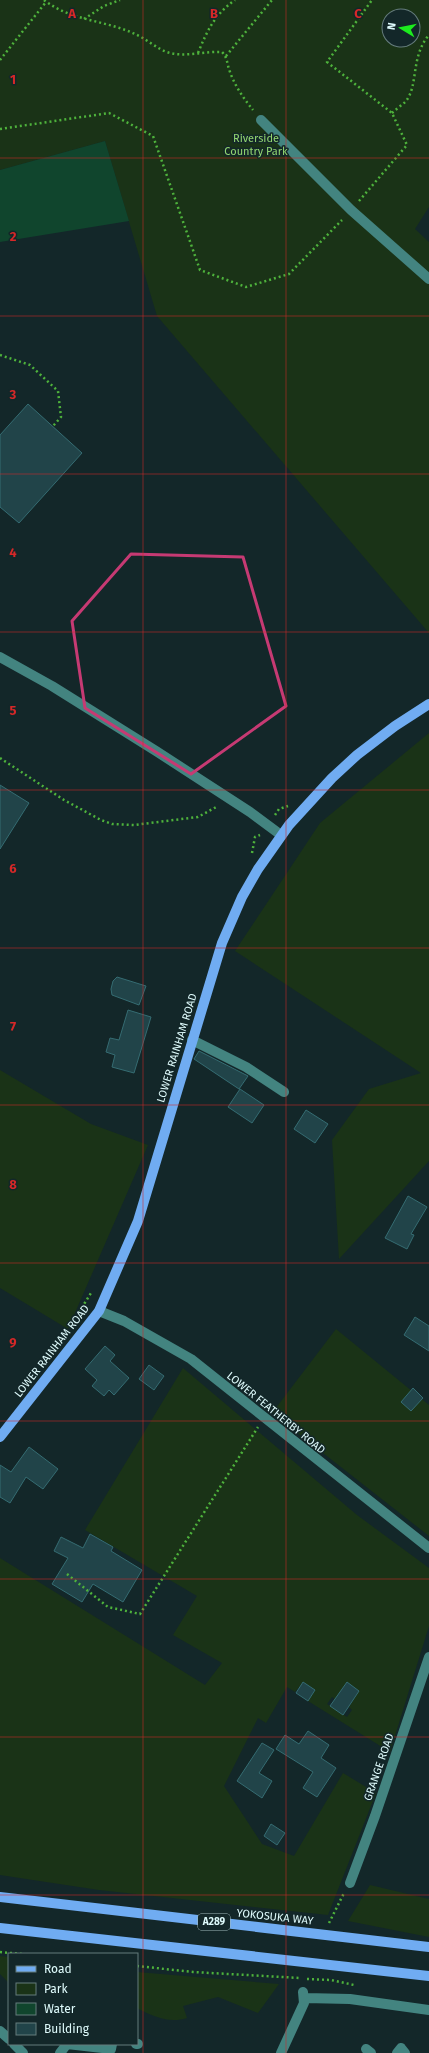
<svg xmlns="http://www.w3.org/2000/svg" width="429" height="2053" viewBox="0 0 429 2053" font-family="'Fira Sans',sans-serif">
<rect width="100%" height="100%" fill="#132729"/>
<path fill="#1a3317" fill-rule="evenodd" d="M0 0H429V207L415 229 429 242V633L157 316 105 141 0 170ZM389 16H413V40H389Z
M429 733V1161L339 1259 332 1140 369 1089 421 1073 235 951 320 823Z
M0 1070 91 1124 148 1145 68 1329 0 1288Z
M336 1329 429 1405V1536L272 1413Z
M183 1368 357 1515 429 1568V1626L390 1752 308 1701 315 1690 303 1682 295 1692 287 1687 266 1723 258 1718 224 1786 262 1844 294 1856 343 1773 376 1793 328 1915 99 1890 0 1875V1558L205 1685 222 1663 173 1635 197 1596 85 1530ZM347 1682 359 1691 349 1707 352 1710 347 1717 327 1704 332 1697 335 1699Z
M370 1885 429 1899V1937L348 1921Z
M0 1956 9 1957V1983L0 1974Z
M137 1972 279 1984 258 2013 218 1997 183 2006 187 2018C169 2024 152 2016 137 2008Z"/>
<path fill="#10452d" d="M105 141 129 221 0 242V170Z"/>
<path fill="#214449" stroke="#356c72" d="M28 404 82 453 19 523 0 507V435Z
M0 785 29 803 0 849Z
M117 977 146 986 139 1005 112 995 111 989 113 981Z
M128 1010 151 1017 134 1073 112 1067 115 1055 106 1052 110 1038 119 1040Z
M199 1051 248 1076 239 1089 194 1059Z
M240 1089 264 1105 252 1123 228 1107Z
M306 1110 328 1124 315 1143 294 1129Z
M408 1196 427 1207 411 1234 414 1235 407 1249 385 1238Z
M415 1317 429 1326V1351L404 1335Z
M105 1346 115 1355 110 1361 129 1378 114 1395 109 1390 104 1396 92 1386 97 1380 85 1369Z
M149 1365 164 1376 154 1390 139 1379Z
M413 1388 423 1398 411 1411 401 1402Z
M29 1447 58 1469 43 1489 26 1477 10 1503 0 1497V1465L11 1472Z
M90 1534 113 1547 111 1551 142 1570 123 1602 93 1584 82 1602 52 1584 68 1558 54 1551 61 1537 83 1548Z
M303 1682 315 1690 308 1701 296 1693Z
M347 1682 359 1691 343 1715 330 1706Z
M308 1731 329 1745 321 1758 336 1768 317 1797 303 1788 313 1772 276 1749 285 1735 299 1744Z
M262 1743 274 1750 259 1773 272 1781 262 1798 237 1781Z
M271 1824 285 1833 277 1845 264 1836Z"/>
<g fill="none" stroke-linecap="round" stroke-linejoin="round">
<path stroke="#4eb23c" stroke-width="2.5" stroke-dasharray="2 3" stroke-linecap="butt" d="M44 0C71 21 105 20 135 34 147 39 158 50 170 53 187 57 205 51 222 52 228 58 227 65 230 72 235 86 244 99 253 110
M84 19 104 6 120 0
M198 53C207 31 215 14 235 0
M226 56 272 0
M0 60 46 2
M392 113C396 109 401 106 405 102 419 87 410 57 429 35
M0 129 109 113 153 136 200 270 246 287 289 274 342 220
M359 201 407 145 392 113 327 62 372 0
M0 355 30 365 58 391 61 417 53 426
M0 758 64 800 101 820 112 824 134 825 198 817 218 806
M275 815 279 809 288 806
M252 853 255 837 260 835
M79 1312 91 1293
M67 1574 108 1607 140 1614 258 1427
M329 1923 344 1893
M0 1952 22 1954
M137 1966 193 1972 300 1978
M307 1979 331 1980 354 1985"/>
<path stroke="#438480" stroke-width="10" d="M261 120 351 210 429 279
M0 657 52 686 156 751 250 812 281 835
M192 1040 246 1067 284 1092
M99 1311 124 1321 191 1359 429 1548
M350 1883 375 1816 429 1657
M305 1998 350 1999 429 2010
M0 2031 9 2039
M14 2044 23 2053
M67 2044 111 2049 112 2044
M136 2044H138
M366 2049 371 2053
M60 2053 67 2044
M281 2053 304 2003 303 1992
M397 2053 401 2048 405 2053"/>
<path stroke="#70acf2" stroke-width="10" d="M0 1437 99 1311 138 1221 222 943 242 897 258 869 289 825 332 778 357 755 395 726 429 704
M0 1897 429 1947
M0 1928 429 1976"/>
</g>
<path fill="none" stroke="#c63a73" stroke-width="3" stroke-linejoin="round" d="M131 554 243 557 286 706 191 774 85 708 72 621Z"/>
<path fill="none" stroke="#d62828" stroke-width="1" stroke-opacity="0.55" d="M143 0V2053M286 0V2053M0 158H429M0 316H429M0 474H429M0 632H429M0 790H429M0 948H429M0 1105H429M0 1263H429M0 1421H429M0 1579H429M0 1737H429M0 1895H429"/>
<g text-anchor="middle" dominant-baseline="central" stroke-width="3" stroke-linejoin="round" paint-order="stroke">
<rect fill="#132729" stroke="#a2bbbd" stroke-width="1" x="198" y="1914" width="32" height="16" rx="3"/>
<g font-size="10" font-weight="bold" fill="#dffbfc">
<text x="214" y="1922">A289</text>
</g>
<g font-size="11" fill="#93d770" stroke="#132729">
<text x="256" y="138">Riverside<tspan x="256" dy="13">Country Park</tspan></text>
</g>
<g font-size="11" fill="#dffbfc" stroke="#132729">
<text transform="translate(177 1048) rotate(-73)">LOWER RAINHAM ROAD</text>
<text transform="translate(52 1351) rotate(-52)">LOWER RAINHAM ROAD</text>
<text transform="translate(276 1413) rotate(39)">LOWER FEATHERBY ROAD</text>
<text transform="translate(379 1767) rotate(-71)">GRANGE ROAD</text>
<text transform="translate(275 1917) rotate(6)">YOKOSUKA WAY</text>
</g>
</g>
<g font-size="13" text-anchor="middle" font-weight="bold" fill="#d62828" stroke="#132729" stroke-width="3" stroke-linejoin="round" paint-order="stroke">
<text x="72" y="18">A</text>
<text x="214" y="18">B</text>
<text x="358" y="18">C</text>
<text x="13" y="84">1</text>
<text x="13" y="241">2</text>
<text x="13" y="399">3</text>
<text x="13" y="557">4</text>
<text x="13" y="715">5</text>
<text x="13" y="873">6</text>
<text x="13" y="1031">7</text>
<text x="13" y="1189">8</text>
<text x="13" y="1347">9</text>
</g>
<rect x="8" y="1953" width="130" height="92" fill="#132729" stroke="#657c7d"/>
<rect x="16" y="1966" width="20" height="6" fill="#70acf2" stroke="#657c7d"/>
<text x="44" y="1973" font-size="12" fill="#dffbfc">Road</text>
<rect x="16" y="1983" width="20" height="12" fill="#1a3317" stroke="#657c7d"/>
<text x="44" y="1993" font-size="12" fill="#dffbfc">Park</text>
<rect x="16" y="2003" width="20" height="12" fill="#10452d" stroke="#657c7d"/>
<text x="44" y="2013" font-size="12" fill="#dffbfc">Water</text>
<rect x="16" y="2023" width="20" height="12" fill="#214449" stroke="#657c7d"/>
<text x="44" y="2033" font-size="12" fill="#dffbfc">Building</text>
<g transform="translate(401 28) rotate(280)"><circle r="19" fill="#132729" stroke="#657c7d"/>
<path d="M0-3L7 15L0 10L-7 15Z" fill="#1cea1e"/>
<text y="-6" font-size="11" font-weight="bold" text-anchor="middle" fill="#dffbfc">N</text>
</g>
</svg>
